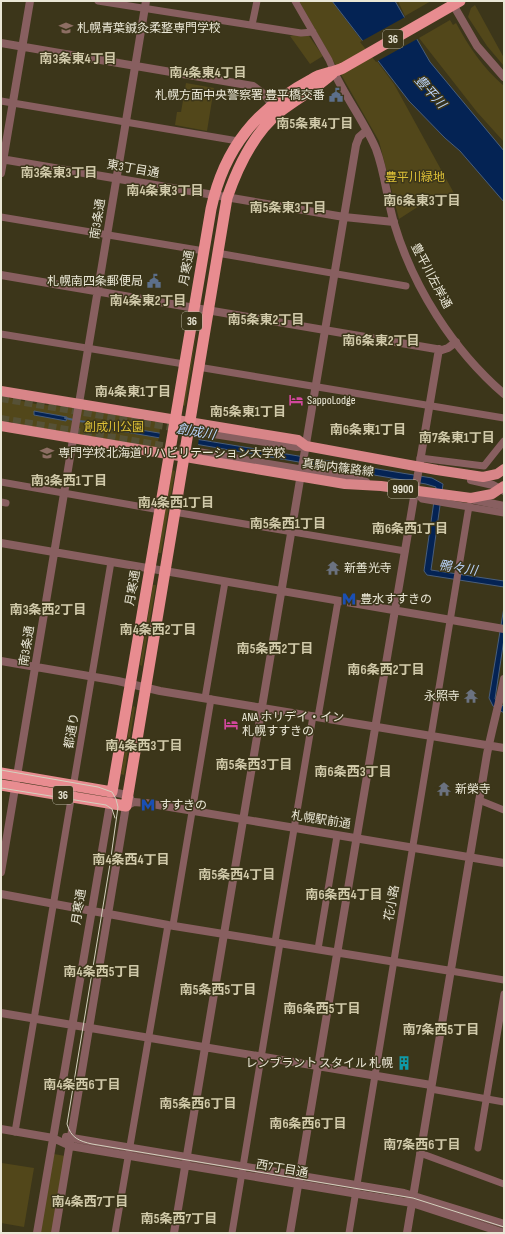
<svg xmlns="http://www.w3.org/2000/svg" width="505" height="1234" viewBox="0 0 505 1234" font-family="'Sofia Sans Condensed','Noto Sans JP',sans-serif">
<rect width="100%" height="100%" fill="#3c361a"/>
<path fill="#52471a" d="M299 1H332L394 84 455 195 430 199 399 219 379 141Z
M398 1H431L405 16Z
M475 5 504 58V66L487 46 468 17 471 8Z
M450 20 453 25 456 23C469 47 483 68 504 86V142L477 112 419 38Z
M295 35 309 36 323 56 310 64 290 36Z
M186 83 214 88 207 131 175 125 177 112H181Z
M198 325 185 406 183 405Z
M1 396 36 404 92 410 161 423 157 448 22 425 1 419Z
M172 470 175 471 161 553H158Z
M153 585H156L142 666 140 665Z
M133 706 135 707 124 775 121 774Z
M54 1154 65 1156 52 1233H40Z
M2 1163 34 1168 24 1227 1 1223Z"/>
<path fill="#042354" stroke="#495e7b" d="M332 1H395L430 62 504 151V202L460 151 445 138 409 101Z
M34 411 67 417 66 421 34 415Z
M86 421 432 478 443 484 431 570 504 581V587L427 575 424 571 436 487 426 484 91 426 86 425Z
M504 607V639L495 699 504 707V713L493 706 489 698Z"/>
<path fill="#3c361a" d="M407 16 419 38 376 62 360 42Z
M160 431 199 437 198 446 159 439Z"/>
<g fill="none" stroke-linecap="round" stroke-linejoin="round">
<path stroke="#495e7b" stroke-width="2" d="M65 418 74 420
M78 421 88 422"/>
<path stroke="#565136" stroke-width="8" stroke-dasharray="8 4" stroke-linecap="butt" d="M1 398 201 432
M1 419 198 452"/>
<path stroke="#885f60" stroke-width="7" d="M98 1 301 33 313 32
M295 1 329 60 334 72
M252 25 257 1
M1 101 238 141
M1 217 204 251
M217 253 406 286
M1 334 184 364
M198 367 504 418
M420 458 484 466 504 441
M1 482 160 510
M414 491 422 499 504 513
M1 502 6 503
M174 512 405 551
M205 698 225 582
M318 717 338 601
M479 800 504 810
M173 925 211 699
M275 942 313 716
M318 949 337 836
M451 971 504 980
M431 1089 504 1102
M15 1132 111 562
M478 1148 504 994
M420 1153 504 1184
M115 1233 168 925
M232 1233 280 943
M349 1233 469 506"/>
<path stroke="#885f60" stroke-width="8" d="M451 1 477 46 504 77
M1 43 253 86 265 95 272 105
M334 72C346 98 365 123 376 149 385 173 387 199 394 223 413 287 453 350 504 394
M1 159 344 217 394 222
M1 173 30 1
M1 275 442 350 448 348 456 342
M201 432 297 447 306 446
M198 452 346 477 366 482
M471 480 493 485 504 491
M470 499 504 506
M1 543 504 629
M1 661 118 681 160 691 504 748
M1 872 146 1
M1 894 168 925 451 971
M1 1013 431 1085
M1 1129 53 1138 70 1146 412 1203 504 1233
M66 1137 404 1193 504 1224
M37 1233 112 792 127 795 130 798
M55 1233 126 806 134 802 146 803 504 863
M174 1233 356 145 359 137 366 131
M290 1233 439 349
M407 1233 487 754C492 729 499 704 504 679"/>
<path stroke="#d88588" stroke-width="10" d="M1 391 298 440 306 446 437 470 483 477 497 474 504 469
M1 426 345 484 381 486 471 498 492 494 504 486"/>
<path stroke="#e88c90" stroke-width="11" d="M1 773 112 792 211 209C224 148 257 108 312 79 321 73 333 73 343 68 382 46 421 23 460 1
M1 785 126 806 227 198C238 166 254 132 281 111 298 98 317 88 333 73"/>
<path stroke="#d4d1be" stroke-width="1" d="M1 770 98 787 112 792 116 799 118 807 110 864 67 1124C71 1138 79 1141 92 1144L413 1198 504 1227
M1 788 106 805 112 809 115 818"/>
</g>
<defs>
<symbol id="university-bare" viewBox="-9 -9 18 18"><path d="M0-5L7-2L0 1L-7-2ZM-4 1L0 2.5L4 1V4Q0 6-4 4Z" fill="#8d6e63" stroke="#3c361a" stroke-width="2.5" paint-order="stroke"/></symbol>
<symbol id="civic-bare" viewBox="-9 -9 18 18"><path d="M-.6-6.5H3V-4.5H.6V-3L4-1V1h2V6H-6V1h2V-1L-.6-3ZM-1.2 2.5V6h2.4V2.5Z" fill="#5c6f8a" stroke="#3c361a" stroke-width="2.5" paint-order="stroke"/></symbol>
<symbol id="hotel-bare" viewBox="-9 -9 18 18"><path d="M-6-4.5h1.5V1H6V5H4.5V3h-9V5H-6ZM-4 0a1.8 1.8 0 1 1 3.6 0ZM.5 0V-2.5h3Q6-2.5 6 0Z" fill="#d1479c" stroke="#3c361a" stroke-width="2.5" paint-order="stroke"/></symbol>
<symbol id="temple-bare" viewBox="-9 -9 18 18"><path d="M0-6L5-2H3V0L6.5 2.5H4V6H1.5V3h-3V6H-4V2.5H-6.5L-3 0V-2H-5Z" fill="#6b7280" stroke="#3c361a" stroke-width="2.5" paint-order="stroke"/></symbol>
<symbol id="metro-bare" viewBox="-9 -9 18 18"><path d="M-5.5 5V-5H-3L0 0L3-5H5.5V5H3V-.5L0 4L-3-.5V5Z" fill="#1a4fb4" stroke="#3c361a" stroke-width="2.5" paint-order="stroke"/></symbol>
<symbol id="building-bare" viewBox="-9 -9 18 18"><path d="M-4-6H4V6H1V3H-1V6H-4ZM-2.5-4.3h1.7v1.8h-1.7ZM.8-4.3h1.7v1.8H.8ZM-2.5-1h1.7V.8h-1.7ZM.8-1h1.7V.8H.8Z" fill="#0f9aa8" stroke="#3c361a" stroke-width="2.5" paint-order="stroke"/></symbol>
</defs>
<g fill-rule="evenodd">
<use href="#university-bare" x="56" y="18" width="20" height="20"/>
<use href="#civic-bare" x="326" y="85" width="20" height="20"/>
<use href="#civic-bare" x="144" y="271" width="20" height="20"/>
<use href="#hotel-bare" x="286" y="390" width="20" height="20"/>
<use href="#university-bare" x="37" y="443" width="20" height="20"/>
<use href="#temple-bare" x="323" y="558" width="20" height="20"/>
<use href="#metro-bare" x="339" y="589" width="20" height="20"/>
<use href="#temple-bare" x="461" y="686" width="20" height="20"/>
<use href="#hotel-bare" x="221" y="714" width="20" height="20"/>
<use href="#temple-bare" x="434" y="779" width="20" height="20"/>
<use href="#metro-bare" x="138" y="795" width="20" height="20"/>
<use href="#building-bare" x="394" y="1053" width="20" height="20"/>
</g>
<g text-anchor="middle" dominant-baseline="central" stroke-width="3" stroke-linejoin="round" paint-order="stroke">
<g fill="#3c361a" stroke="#b6b29e" stroke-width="1">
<rect x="383" y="30" width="20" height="18" rx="3"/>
<rect x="182" y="312" width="20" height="18" rx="3"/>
<rect x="388" y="480" width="30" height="18" rx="3"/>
<rect x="53" y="786" width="20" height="18" rx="3"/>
</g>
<g font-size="11" font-weight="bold" fill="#eae7d6">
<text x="393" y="39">36</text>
<text x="192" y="321">36</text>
<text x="403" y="489">9900</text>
<text x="63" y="795">36</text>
</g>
<g font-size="12" fill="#eae7d6" stroke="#3c361a" text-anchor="start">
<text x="77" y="28">札幌青葉鍼灸柔整専門学校</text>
<text x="325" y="95" text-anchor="end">札幌方面中央警察署 豊平橋交番</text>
<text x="143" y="281" text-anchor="end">札幌南四条郵便局</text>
<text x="307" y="400">SappoLodge</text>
<text x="58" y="453">専門学校北海道リハビリテーション大学校</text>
<text x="344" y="568">新善光寺</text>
<text x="360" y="599">豊水すすきの</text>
<text x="460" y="696" text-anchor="end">永照寺</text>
<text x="242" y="717">ANA ホリデイ・イン<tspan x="242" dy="14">札幌すすきの</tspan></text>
<text x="455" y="789">新榮寺</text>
<text x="159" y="805">すすきの</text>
<text x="393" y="1063" text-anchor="end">レンブラント スタイル 札幌</text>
</g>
<g font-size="12" fill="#eae7d6" stroke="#3c361a">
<text transform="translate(133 169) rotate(10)">東3丁目通</text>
<text transform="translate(98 219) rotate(-81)">南3条通</text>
<text transform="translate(187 268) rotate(-80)">月寒通</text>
<text transform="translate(431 276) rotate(62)">豊平川左岸通</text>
<text transform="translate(338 468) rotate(7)">真駒内篠路線</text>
<text transform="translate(133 588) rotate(-80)">月寒通</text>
<text transform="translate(27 646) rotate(-81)">南3条通</text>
<text transform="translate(72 731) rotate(-80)">都通り</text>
<text transform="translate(321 820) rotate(9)">札幌駅前通</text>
<text transform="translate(392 903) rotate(-80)">花小路</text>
<text transform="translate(79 907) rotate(-81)">月寒通</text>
<text transform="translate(282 1169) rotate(10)">西7丁目通</text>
</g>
<g font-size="12" fill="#ddc037" stroke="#3c361a">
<text x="415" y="177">豊平川緑地</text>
<text x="114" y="427">創成川公園</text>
</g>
<g font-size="13" font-weight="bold" fill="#d1caaa" stroke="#3c361a">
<text x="78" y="59">南3条東4丁目</text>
<text x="208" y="73">南4条東4丁目</text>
<text x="315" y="124">南5条東4丁目</text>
<text x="59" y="173">南3条東3丁目</text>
<text x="165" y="191">南4条東3丁目</text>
<text x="422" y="201">南6条東3丁目</text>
<text x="288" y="208">南5条東3丁目</text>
<text x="148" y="301">南4条東2丁目</text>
<text x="266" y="320">南5条東2丁目</text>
<text x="381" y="341">南6条東2丁目</text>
<text x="133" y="392">南4条東1丁目</text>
<text x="248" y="412">南5条東1丁目</text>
<text x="368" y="430">南6条東1丁目</text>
<text x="457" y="438">南7条東1丁目</text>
<text x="69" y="481">南3条西1丁目</text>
<text x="176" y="503">南4条西1丁目</text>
<text x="288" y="524">南5条西1丁目</text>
<text x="410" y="529">南6条西1丁目</text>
<text x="48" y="610">南3条西2丁目</text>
<text x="158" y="630">南4条西2丁目</text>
<text x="275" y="649">南5条西2丁目</text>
<text x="386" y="670">南6条西2丁目</text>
<text x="144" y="746">南4条西3丁目</text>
<text x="254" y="765">南5条西3丁目</text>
<text x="353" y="772">南6条西3丁目</text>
<text x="131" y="860">南4条西4丁目</text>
<text x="237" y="875">南5条西4丁目</text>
<text x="344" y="895">南6条西4丁目</text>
<text x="102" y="972">南4条西5丁目</text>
<text x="218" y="990">南5条西5丁目</text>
<text x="322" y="1009">南6条西5丁目</text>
<text x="441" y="1030">南7条西5丁目</text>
<text x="82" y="1085">南4条西6丁目</text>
<text x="198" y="1104">南5条西6丁目</text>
<text x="308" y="1124">南6条西6丁目</text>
<text x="422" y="1145">南7条西6丁目</text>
<text x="90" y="1202">南4条西7丁目</text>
<text x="179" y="1219">南5条西7丁目</text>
</g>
<g font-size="13" font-style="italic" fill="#b9d2f8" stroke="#3c361a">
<text transform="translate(430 92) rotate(48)">豊平川</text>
<text transform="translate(196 432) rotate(10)">創成川</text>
<text transform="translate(458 568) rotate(9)">鴨々川</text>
</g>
</g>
<rect width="505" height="1234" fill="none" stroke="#eae7d6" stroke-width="4"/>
</svg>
